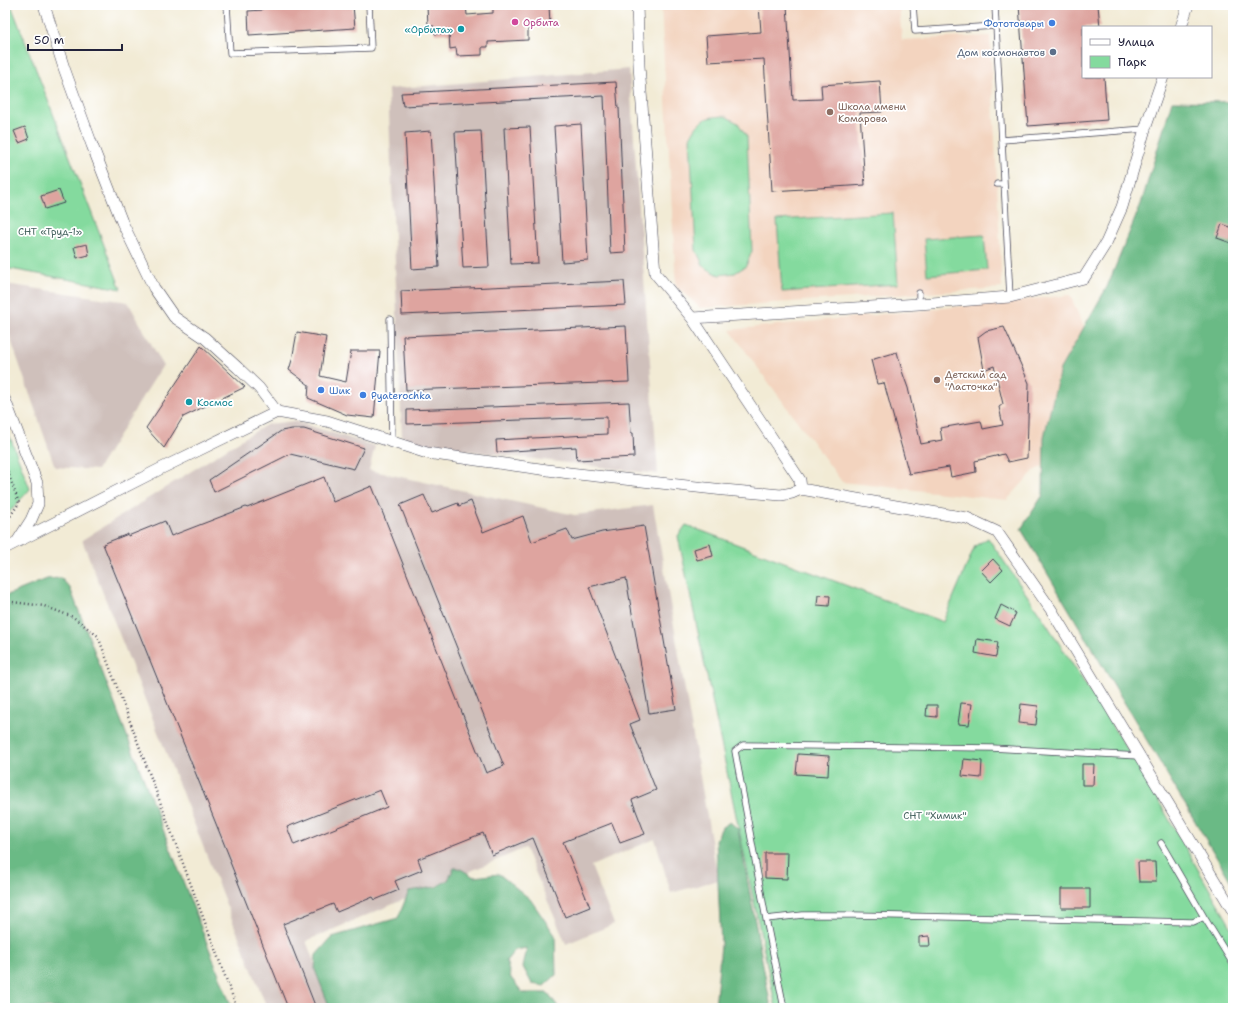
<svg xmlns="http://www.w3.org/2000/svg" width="1238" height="1013" viewBox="0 0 1238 1013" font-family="'Shantell Sans',sans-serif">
<rect width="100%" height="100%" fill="#fff"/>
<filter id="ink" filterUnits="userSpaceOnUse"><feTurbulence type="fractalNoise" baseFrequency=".025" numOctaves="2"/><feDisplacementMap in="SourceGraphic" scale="8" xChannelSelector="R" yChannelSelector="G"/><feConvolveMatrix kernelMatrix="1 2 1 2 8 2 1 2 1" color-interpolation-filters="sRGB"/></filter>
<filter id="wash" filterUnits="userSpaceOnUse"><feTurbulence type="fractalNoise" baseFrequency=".012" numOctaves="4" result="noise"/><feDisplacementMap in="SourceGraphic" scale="16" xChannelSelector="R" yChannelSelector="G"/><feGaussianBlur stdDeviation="0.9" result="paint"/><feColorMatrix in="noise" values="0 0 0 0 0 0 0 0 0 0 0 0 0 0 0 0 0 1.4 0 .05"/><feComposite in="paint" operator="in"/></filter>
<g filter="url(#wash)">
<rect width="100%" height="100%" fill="#f2ebd5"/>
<path fill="#f3d4bf" d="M661 5H899L902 40 990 36 1002 288 700 308 676 286Z
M1070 295 1129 430 1035 470 1007 500 842 482 730 330Z"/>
<path fill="#cfc0bb" d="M629 69 658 474 428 446 402 437 388 89Z
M5 284 128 302 163 365 97 470 55 467 5 323Z
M294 421 375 446 369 470 575 515 653 505 718 880 671 893 655 839 591 866 614 924 566 944 525 848 306 941 332 1008H267L82 540 244 438 268 424Z"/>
<path fill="#84da9e" stroke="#537e6c" d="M5 5H11L121 289 5 268Z
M725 116 738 123 747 137 752 251 746 266 735 273 719 275 704 267 696 250 690 138C700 119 704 117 725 116Z
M893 213 898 284 782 292 777 220Z
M984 235 987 270 927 275 924 239Z
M5 424 30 489 5 517Z
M686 525 943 622 975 546 988 538 1044 620 1140 769 1233 930V1008H776L678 536Z"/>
<path fill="#6bba85" stroke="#466e60" d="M1172 101 1233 102V885L1021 529 1043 495 1044 437 1060 369 1107 287 1141 204Z
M61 578 70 588 232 1008H5V596L47 579Z
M730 822 738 829 771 1008H715L721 945 716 840 722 827Z
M454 868H459L474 877 499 874 530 899 555 935 556 975 544 986 532 984 523 967 527 948 515 950 506 961 511 978 523 993H548L559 1008H330L315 970 316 955 332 937 398 918 409 891 436 887 448 880Z"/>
<g id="blocks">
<path fill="#dea49f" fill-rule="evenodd" d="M262 5H353L355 28 249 35 248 11 262 10Z
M427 5H466L467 15 493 13V5H549L550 25 528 27V40L488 42V47H482V55L457 56 456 48 450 49 449 33 435 34 434 26H428Z
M759 5H787L793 100 822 99 821 85 880 81 882 112 860 113 865 185 772 191 764 59 708 62 706 36 761 32Z
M1019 5H1098L1100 27H1083V77H1104L1107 120 1028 126Z
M616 82 618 108H619L625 252 610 253 604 96 403 106 401 93Z
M581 124 588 260 562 262 554 126Z
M25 127 29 139 19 143 14 131Z
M530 127 538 263 511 264 504 128Z
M431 131 439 267 412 269 405 133Z
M481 131 489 267 463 268 455 132Z
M59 190 64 203 45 209 41 196Z
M1222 224 1233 228V238L1231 243 1217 238Z
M87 244 89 255 77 258 74 247Z
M624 281 626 305 402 315 401 291Z
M626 326 629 382 406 390 403 336Z
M1004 327 1029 383 1027 458 1008 462 1004 454 975 461 976 472 951 477 949 467 909 474 884 383 877 384 871 360 897 352 903 374 908 388 921 444 942 440 940 428 981 421 983 429 1003 425 999 407 1003 404 994 366 984 370 978 337 986 331Z
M297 332 326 337 320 376 346 382 351 351H380L374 418 347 415 308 398 309 385 289 370 292 360Z
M201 346 245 387 183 417 164 448 146 428Z
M629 402 631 433H633L634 457 577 460 576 447 497 452 496 440 607 434V417L407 424V410Z
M292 429H304L364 448 354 469 290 454 214 492 209 480 281 431Z
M324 477 333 502 372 486 486 773 504 766 400 505 424 495 432 513 458 503 459 506 471 501 483 532 523 516 532 542 567 529 572 540 602 532 644 526 676 709 649 713 626 578 589 587 640 720 630 724 656 790 632 800 645 834 620 843 612 823 563 842 590 907 565 917 533 838 492 855 483 833 418 859 422 870 395 881 399 890 375 900 373 897 337 912 333 904 283 924 316 1008H288L230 862 231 861 103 544 128 534V536L165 521 171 536 246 507 247 508ZM380 790 387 807 294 845 287 827Z
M710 544 713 556 697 560 694 549Z
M993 559 1003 570 991 582 981 571Z
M818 595 830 596 829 606 817 605Z
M1001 605 1016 613 1010 626 995 619Z
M977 639 998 642 996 657 975 653Z
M961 703 972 704 969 725 958 724Z
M1021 704 1038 706 1036 725 1019 723Z
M927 705H937V717L926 716Z
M798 754 829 756 828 776 796 774Z
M964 759 982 761 981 778 962 776Z
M1082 764H1094L1093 785H1082Z
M765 853H788L787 879 765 878Z
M1138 862H1155L1156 882H1139Z
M1061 889H1090V908H1061Z
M929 936 930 946H919V937Z"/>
</g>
</g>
<g filter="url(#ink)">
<use href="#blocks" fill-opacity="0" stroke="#414052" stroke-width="1"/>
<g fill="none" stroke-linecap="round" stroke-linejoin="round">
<defs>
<path id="lane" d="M227 5 230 53 371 48 369 5
M913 5 915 31 996 26
M995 6 1010 297
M1002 140 1145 129
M997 184H1004
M919 293V304
M390 319 392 442
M1161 843 1204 917 1233 964
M766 919 803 915H853L1193 922 1204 917
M784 1008 766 919 735 751 743 745 992 748 1139 756"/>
<path id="street" d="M44 5 64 68 92 145 122 222 154 288 174 317 205 338 238 368 259 388 277 412
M637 5 639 66 655 273 692 318 800 480 801 489
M1181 27 1188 5
M692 318 919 304 1010 297 1084 278 1106 243 1122 207 1145 129 1163 77
M5 400 37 483 38 504 31 520 17 542
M5 548 162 468 277 412 327 421 427 453 569 473 724 490 781 495 792 493 801 489 896 506 967 518 997 532 1052 611 1233 911"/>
</defs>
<use href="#lane" stroke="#414052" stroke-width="7"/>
<use href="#street" stroke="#414052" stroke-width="12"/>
<path stroke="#414052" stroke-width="2.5" stroke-dasharray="1 3" stroke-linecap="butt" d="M5 464 19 503 5 524
M5 601 44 606 73 617 98 636 237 1008"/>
<use href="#lane" stroke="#fff" stroke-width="5.5"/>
<use href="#street" stroke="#fff" stroke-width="11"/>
</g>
</g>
<circle fill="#d1479c" stroke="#fff" stroke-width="1.5" cx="515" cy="22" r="4"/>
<g fill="#3f7fe0" stroke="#fff" stroke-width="1.5">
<circle cx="1052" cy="23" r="4"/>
<circle cx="321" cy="390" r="4"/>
<circle cx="363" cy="395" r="4"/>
</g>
<g fill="#0f9aa8" stroke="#fff" stroke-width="1.5">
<circle cx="461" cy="29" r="4"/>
<circle cx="189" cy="402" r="4"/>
</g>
<circle fill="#5c6f8a" stroke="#fff" stroke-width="1.5" cx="1053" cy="52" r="4"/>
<g fill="#8d6e63" stroke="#fff" stroke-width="1.5">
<circle cx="830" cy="112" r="4"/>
<circle cx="937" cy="380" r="4"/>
</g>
<g text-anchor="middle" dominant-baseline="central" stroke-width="3.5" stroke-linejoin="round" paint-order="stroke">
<g font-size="10" fill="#b23c85" stroke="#fff" text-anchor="start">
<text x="523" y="22">Орбита</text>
</g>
<g font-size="10" fill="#366cbe" stroke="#fff" text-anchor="start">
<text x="1044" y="23" text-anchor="end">Фототовары</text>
<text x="329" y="390">Шик</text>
<text x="371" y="395">Pyaterochka</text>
</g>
<g font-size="10" fill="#0d838f" stroke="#fff" text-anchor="end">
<text x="453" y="29">«Орбита»</text>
<text x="197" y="402" text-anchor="start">Космос</text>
</g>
<g font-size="10" fill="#4e5e75" stroke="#fff" text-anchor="end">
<text x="1045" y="52">Дом космонавтов</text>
</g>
<g font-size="10" fill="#785e54" stroke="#fff" text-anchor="start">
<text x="838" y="106">Школа имени<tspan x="838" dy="12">Комарова</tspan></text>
<text x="945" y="374">Детский сад<tspan x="945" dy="12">"Ласточка"</tspan></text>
</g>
<g font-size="10" fill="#44625e" stroke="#fff">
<text x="50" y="231">СНТ «Труд-1»</text>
<text x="935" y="815">СНТ "Химик"</text>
</g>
</g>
<rect width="1238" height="1013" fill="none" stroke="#fff" stroke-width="20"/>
<rect x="1082" y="26" width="130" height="52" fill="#ffffff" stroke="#a7a7b1"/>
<rect x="1090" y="39" width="20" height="6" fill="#ffffff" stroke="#a7a7b1"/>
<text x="1118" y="46" font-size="12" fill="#22223b">Улица</text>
<rect x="1090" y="56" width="20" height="12" fill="#84da9e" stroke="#a7a7b1"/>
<text x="1118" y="66" font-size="12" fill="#22223b">Парк</text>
<path d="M28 44v6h94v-6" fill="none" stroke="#22223b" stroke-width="2"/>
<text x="34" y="44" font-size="12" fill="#22223b" stroke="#ffffff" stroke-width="3" paint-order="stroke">50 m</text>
</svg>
